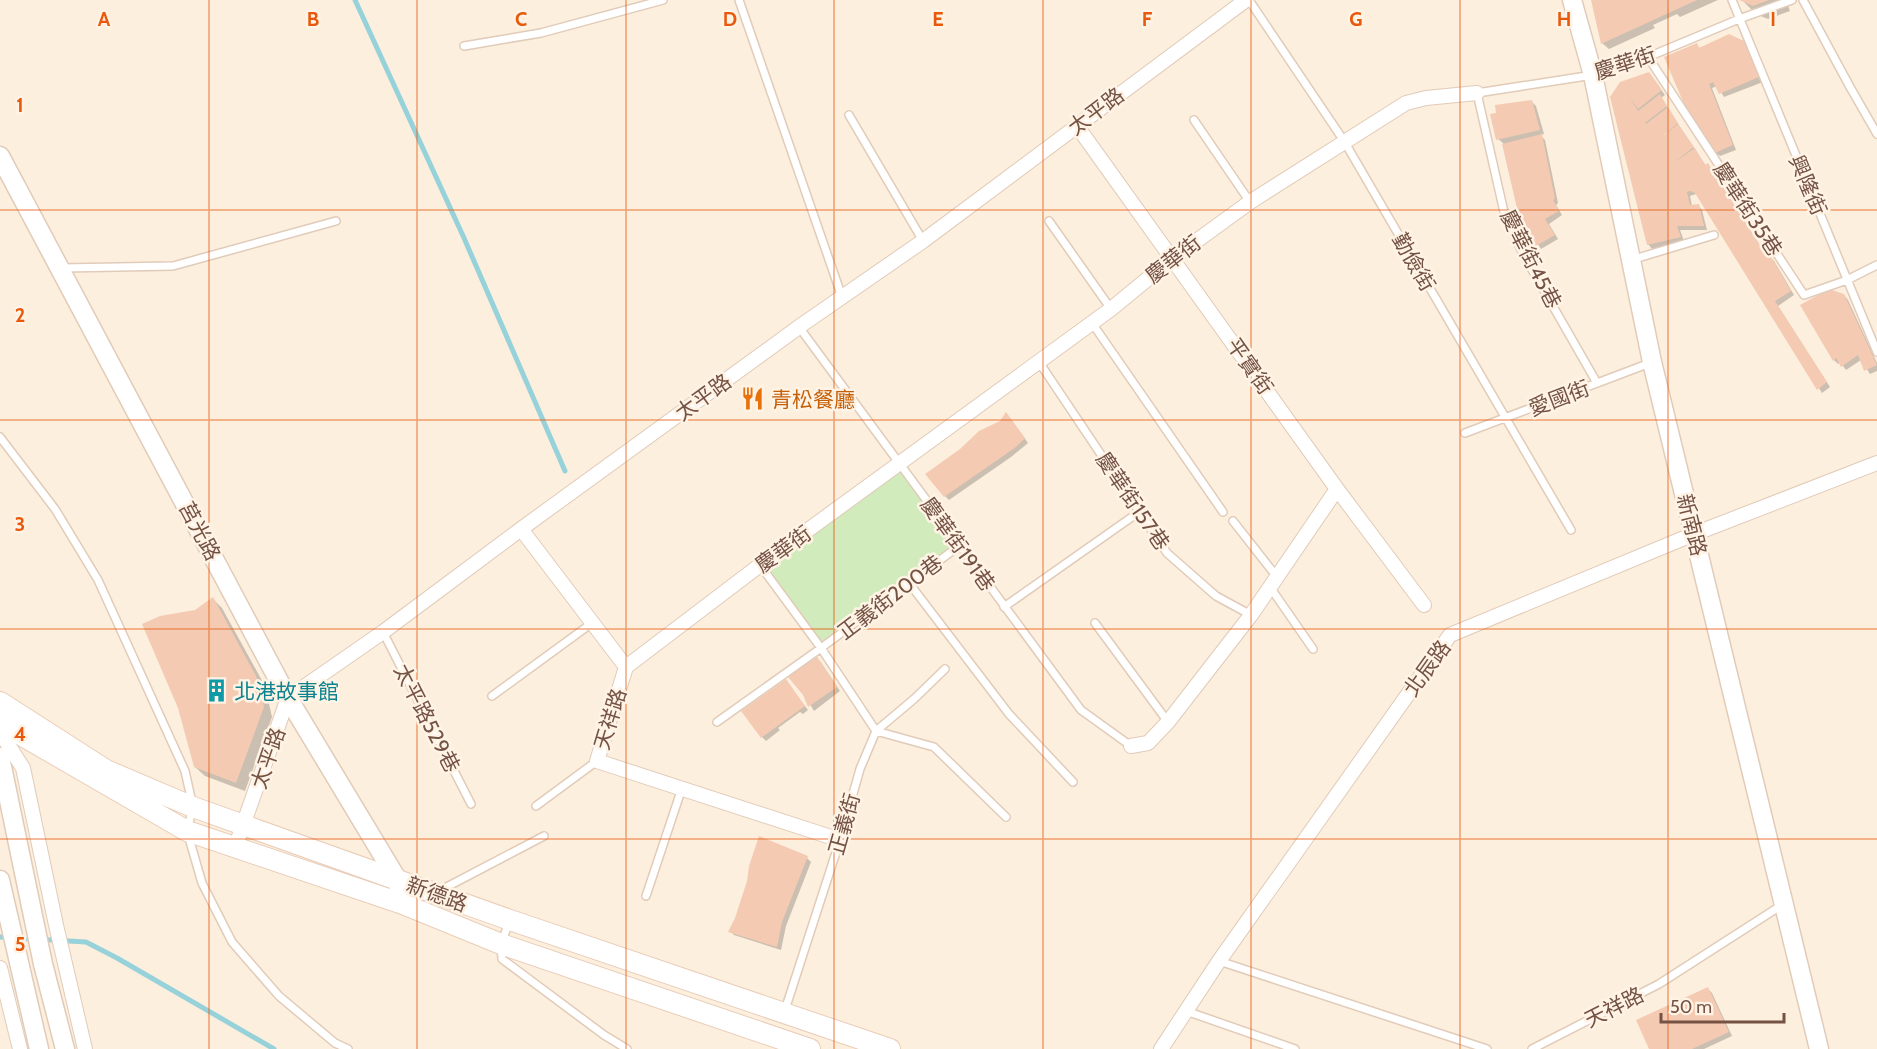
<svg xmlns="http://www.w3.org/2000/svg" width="1877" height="1049" viewBox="0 0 1877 1049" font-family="Cabin,'Noto Sans TC',sans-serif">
<rect width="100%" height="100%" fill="#fdefdd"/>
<path fill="#d1ebbc" d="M899 464 959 546 821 648 760 565Z"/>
<path fill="#0003" fill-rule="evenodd" d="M1592 0H1718L1680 17 1677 14 1653 25 1655 28 1609 49 1602 43Z
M1742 0H1786L1790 11 1768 19 1756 14Z
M1743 42 1748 47 1763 82 1724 97 1717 86 1712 88 1736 150 1720 156 1710 148 1696 45 1701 49Z
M1649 73 1665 95 1661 98 1706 166 1712 170 1768 258 1770 257 1774 261 1794 295 1778 306 1830 387 1822 393 1699 196 1696 194 1690 196 1692 206 1698 205 1702 210 1707 230H1680L1684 241 1652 249 1648 244 1612 97ZM1666 130 1668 134 1651 144Z
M1532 102 1536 106 1544 134 1540 135 1545 140 1558 203 1556 205 1562 215 1549 224 1558 239 1541 249 1522 220 1503 143 1498 139Z
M1844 295 1848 300 1877 363V371L1870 374 1861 360 1846 370 1840 362 1838 364 1834 360Z
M1010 418 1028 443 1011 457 949 500 945 496Z
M213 599 222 608 265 686 272 717 245 791 205 776 195 767 196 612Z
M820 661 840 691 814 711 804 694Z
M786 681 808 710 803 714 800 712 778 728 780 730 766 741 762 737Z
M807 858 811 862 786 926 781 950 734 935 730 931Z
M1708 989 1712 993 1732 1036 1704 1049H1650Z"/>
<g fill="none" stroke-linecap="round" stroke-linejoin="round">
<path stroke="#97d2da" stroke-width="5" d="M355 0 464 238 565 471
M0 937 86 942 117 958 274 1049"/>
</g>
<path fill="#f4cab3" d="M1591 0H1697L1601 44Z
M1739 0H1769L1753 6Z
M1729 34 1744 41 1759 77 1719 94 1713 82 1709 84 1733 145 1715 153 1687 111 1664 57 1697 43 1699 48Z
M1649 72 1662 90 1638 109 1630 98 1638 111 1660 94 1667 106 1645 123 1646 124 1668 107 1678 123 1657 141 1678 124 1694 147 1673 163 1695 148 1705 165 1708 163 1767 257 1770 255 1791 291 1775 301 1827 382 1817 390 1695 193 1690 191 1687 192 1690 205 1699 204 1704 226H1677L1681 237 1647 245 1610 97 1620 82Z
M1532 100 1540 130 1496 140 1490 114 1496 113 1495 105Z
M1542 134 1555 199 1553 200 1559 211 1545 219 1555 235 1536 246 1520 221 1502 144Z
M1829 289 1844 294 1877 365 1864 371 1858 355 1841 367 1836 358 1833 361 1800 305Z
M1006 412 1025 438 1016 447 944 497 925 474 960 449 979 431 1000 421Z
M213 597 256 676 264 707 236 783 194 767 178 708 142 624 160 616 195 610Z
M816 655 837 687 808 707 803 695 788 677Z
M786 679 805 706 761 738 741 711Z
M759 836 808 856 782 922 777 947 728 932 735 918 747 881 749 866Z
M1708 987 1729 1032 1692 1049H1649L1636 1020Z"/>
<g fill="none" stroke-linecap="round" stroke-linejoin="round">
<defs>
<path id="service" d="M739 0 842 297
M1249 0 1344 141 1571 530
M1732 0 1877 352
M1803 0 1850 87 1877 134
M464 46 541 33 663 0
M1648 57 1804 295 1847 280 1877 265
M849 115 923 241
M1194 120 1250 202
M1049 221 1111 309
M1631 260 1714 235
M62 268 173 266 336 221
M1092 323 1223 512
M799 327 1081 710 1131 746
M1039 362 1167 553 1216 596 1251 615
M1597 383 1523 254 1504 212 1477 93 1593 75 1648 57 1739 19 1792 0
M1465 433 1650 363
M0 437 55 509 98 580 185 771 193 807 187 831 202 883 232 942 279 996 335 1043 348 1049
M1233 521 1277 577
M760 565 821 648 876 731
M909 583 1009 714 1073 782
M1270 587 1313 649
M1004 607 1139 512
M1095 623 1168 722
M383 632 471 804
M492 696 592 623
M717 722 821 648 959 546
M876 731 934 747 1006 817
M536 806 597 761
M439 891 544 836
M646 896 682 788
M509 922 501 944 502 959 604 1035 627 1049
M1219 961 1487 1049
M785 1010 840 840 860 769 876 731 914 699 945 669
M1186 1011 1295 1049
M1532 1049 1659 984 1782 905"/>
<path id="minor" d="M1077 126 1337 489 1424 605
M521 529 626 667
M626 667 760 565 1111 309 1173 258 1250 202 1406 103 1426 98 1477 93
M626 667 597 761 840 840
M0 732 23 768 56 925 85 1049
M1131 746 1148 743 1168 722 1251 615 1337 489
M235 848 288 698 383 632 521 529 803 324 923 241 1246 0
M0 968 20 1049
M1161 1049 1219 961 1450 635 1694 534 1877 463"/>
<path id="tertiary" d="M1572 0 1593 75 1652 362 1819 1049
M0 156 288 698 397 879 399 889
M0 757 43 964 65 1049
M0 880 39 1049"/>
<path id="secondary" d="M0 702 106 770 193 807 510 920 890 1049
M0 723 187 831 403 904 501 944 810 1049"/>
</defs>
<use href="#service" stroke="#e1cbb9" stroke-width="10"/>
<use href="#minor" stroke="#e1cbb9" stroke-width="16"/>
<use href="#tertiary" stroke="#e1cbb9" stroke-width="21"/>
<use href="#secondary" stroke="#e9cdb9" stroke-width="22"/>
<use href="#service" stroke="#fff" stroke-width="7"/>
<use href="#minor" stroke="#fff" stroke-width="14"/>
<use href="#tertiary" stroke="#fff" stroke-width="18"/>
<use href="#secondary" stroke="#fff" stroke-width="20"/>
</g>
<path fill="none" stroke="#e8590c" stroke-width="1.5" stroke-opacity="0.55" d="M209 0V1049M417 0V1049M626 0V1049M834 0V1049M1043 0V1049M1251 0V1049M1460 0V1049M1668 0V1049M0 210H1877M0 420H1877M0 629H1877M0 839H1877"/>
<defs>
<symbol id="restaurant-bare" viewBox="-9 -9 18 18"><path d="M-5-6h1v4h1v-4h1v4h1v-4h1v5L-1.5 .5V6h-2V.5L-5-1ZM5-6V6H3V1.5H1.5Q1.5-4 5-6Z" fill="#e8710a" stroke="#fff3e5" stroke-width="2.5" paint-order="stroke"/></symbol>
<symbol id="building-bare" viewBox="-9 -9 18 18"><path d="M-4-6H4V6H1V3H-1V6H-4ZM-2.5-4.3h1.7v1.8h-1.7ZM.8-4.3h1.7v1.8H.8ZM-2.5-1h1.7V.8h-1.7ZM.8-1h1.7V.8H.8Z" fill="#0f9aa8" stroke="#fff3e5" stroke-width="2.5" paint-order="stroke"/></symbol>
</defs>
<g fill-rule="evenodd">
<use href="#restaurant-bare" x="736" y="382" width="33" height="33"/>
<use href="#building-bare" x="200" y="674" width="33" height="33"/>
</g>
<g text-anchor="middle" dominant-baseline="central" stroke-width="5" stroke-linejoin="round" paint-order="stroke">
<g font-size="21" fill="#745345" stroke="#fff3e5">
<text transform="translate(1625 63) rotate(-18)">慶華街</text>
<text transform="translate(1096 111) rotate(-37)">太平路</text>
<text transform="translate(1808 185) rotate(67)">興隆街</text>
<text transform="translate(1748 209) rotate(57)">慶華街35巷</text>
<text transform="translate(1173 259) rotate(-38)">慶華街</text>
<text transform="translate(1531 259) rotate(63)">慶華街45巷</text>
<text transform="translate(1414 262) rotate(60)">勤儉街</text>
<text transform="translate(1250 366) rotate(55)">平實街</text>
<text transform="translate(703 397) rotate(-36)">太平路</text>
<text transform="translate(1559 398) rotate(-21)">愛國街</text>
<text transform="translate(1133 501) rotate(56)">慶華街157巷</text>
<text transform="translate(1692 525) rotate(76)">新南路</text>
<text transform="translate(200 531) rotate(62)">莒光路</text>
<text transform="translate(958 544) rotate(54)">慶華街191巷</text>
<text transform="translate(783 549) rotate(-36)">慶華街</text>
<text transform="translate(890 597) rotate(-37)">正義街200巷</text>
<text transform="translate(1427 668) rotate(-54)">北辰路</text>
<text transform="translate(427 718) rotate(63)">太平路529巷</text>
<text transform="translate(610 719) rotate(-73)">天祥路</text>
<text transform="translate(268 758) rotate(-71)">太平路</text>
<text transform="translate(844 824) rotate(-74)">正義街</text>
<text transform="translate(437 894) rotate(20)">新德路</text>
<text transform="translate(1614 1007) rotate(-27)">天祥路</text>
</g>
<g font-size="21" fill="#c56008" stroke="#fff3e5" text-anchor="start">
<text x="771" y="399">青松餐廳</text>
</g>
<g font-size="21" fill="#0d838f" stroke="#fff3e5" text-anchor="start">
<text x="234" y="691">北港故事館</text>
</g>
</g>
<g font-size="20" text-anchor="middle" font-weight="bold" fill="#e8590c" stroke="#fff3e5" stroke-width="5" stroke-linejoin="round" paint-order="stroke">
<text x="104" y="26">A</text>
<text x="313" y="26">B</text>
<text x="521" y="26">C</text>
<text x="730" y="26">D</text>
<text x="938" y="26">E</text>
<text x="1147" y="26">F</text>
<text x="1356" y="26">G</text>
<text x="1564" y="26">H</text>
<text x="1773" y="26">I</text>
<text x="20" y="112">1</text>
<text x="20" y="322">2</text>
<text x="20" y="531">3</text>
<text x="20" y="741">4</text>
<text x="20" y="951">5</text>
</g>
<path d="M1661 1013v9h123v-9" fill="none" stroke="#745345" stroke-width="3"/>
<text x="1670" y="1013" font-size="18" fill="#745345" stroke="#fff3e5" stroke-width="4.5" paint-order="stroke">50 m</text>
</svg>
